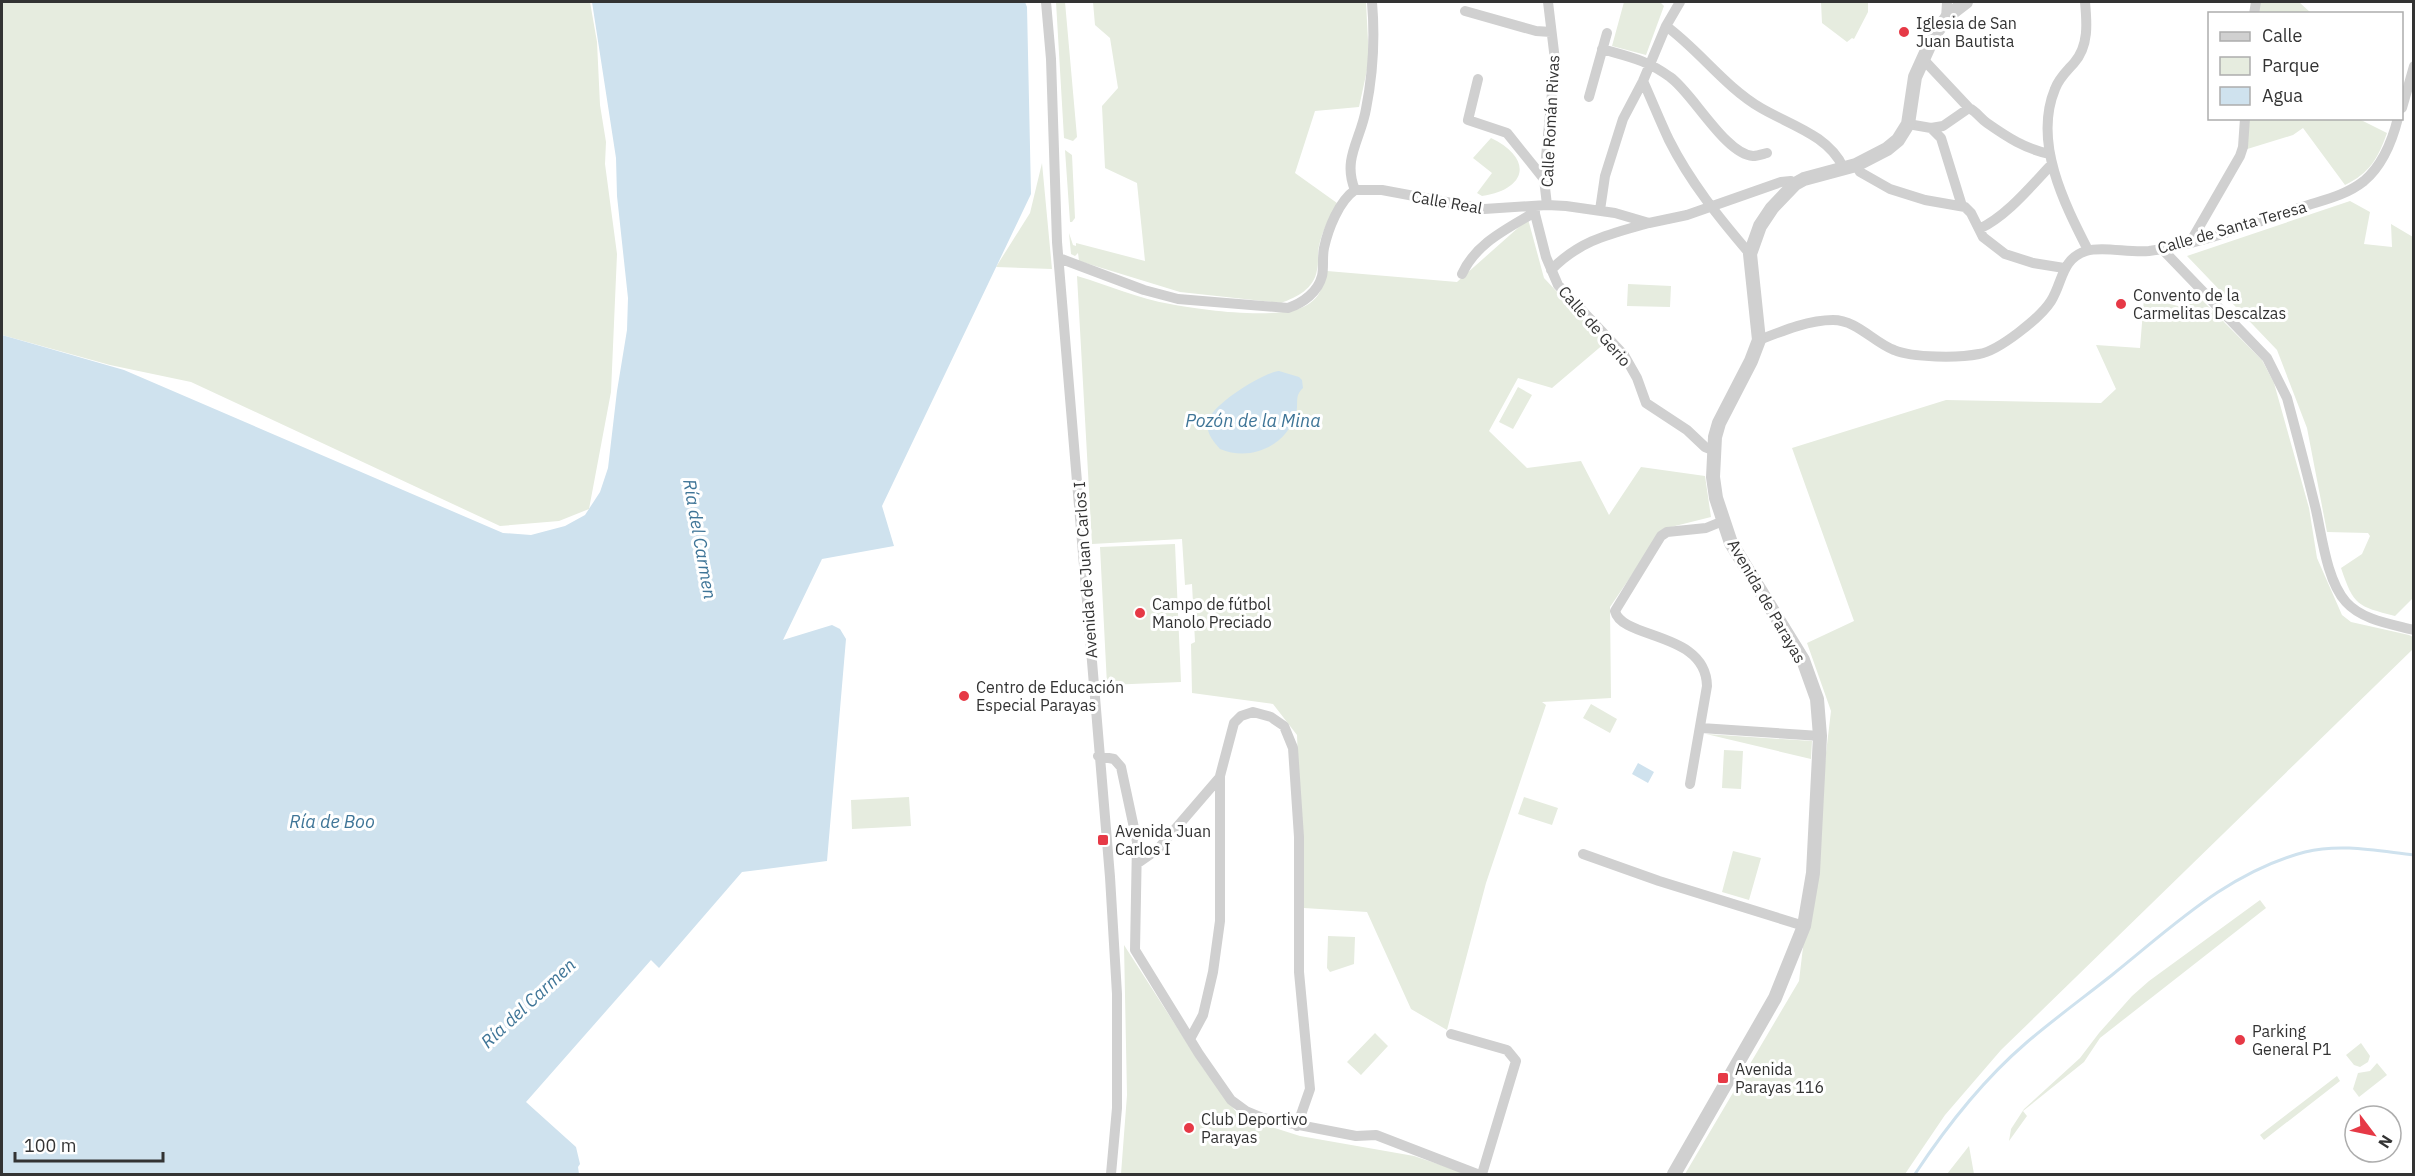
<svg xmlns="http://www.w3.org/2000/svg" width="2415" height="1176" viewBox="0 0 2415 1176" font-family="'IBM Plex Sans',sans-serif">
<rect width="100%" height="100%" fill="#fff"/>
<path fill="#e6ecdf" d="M2 2H590L597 42 600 105 606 142 605 164 617 254 611 392 589 509 559 521 500 526 191 382 110 365 2 335Z
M1056 2H1065L1077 137 1073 141 1064 138Z
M1093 2H1366L1369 61 1359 107 1315 111 1295 173 1337 203C1330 217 1322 231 1319 246 1317 254 1319 262 1317 270 1314 289 1297 297 1281 303L1180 292 1079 261 1078 253 1075 256 1071 254 1069 233 1073 245 1076 246V243L1145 261 1137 183 1105 168 1102 106 1118 88 1110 38 1095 25Z
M1624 2H1660L1664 6 1646 55 1612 46Z
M1821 2H1868V12L1854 39 1852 38 1847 42 1822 23Z
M2260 2H2299L2311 13 2258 14Z
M2248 119H2359L2387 133C2378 158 2370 173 2345 185L2303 128 2293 135 2244 150Z
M1491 138C1533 158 1528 189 1482 196L1477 193 1492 173 1473 158Z
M1065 150 1072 155 1075 218 1072 222H1070Z
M1042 163 1052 269 996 267 1030 213Z
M2350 201 2370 212 2364 244 2392 247 2391 224 2413 237 2414 597 2395 616C2357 606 2354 606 2341 568L2362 554 2370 536 2368 533 2327 532 2307 428 2277 350 2187 256Z
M1528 219 1544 278 1605 343 1552 388 1518 378 1489 431 1527 468 1581 461 1609 515 1641 467 1705 476 1711 517 1663 529 1610 607 1611 698 1542 702 1546 705 1486 883 1447 1030 1411 1009 1367 912 1304 908 1297 735 1273 704 1192 693 1191 644 1195 642 1192 584 1185 585 1182 539 1092 544 1077 276C1108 285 1139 299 1170 304 1201 310 1281 321 1307 305 1321 297 1323 285 1327 271L1457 282Z
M1628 284 1671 286 1670 307 1627 306Z
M2196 294 2262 360 2274 383 2309 508 2317 558 2342 615 2351 622 2409 635 2413 637V649L2001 1050 1945 1115 1905 1174H1685L1799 981 1831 711 1807 643 1854 621 1792 448 1946 400 2101 403 2116 389 2096 345 2140 348 2144 298 2187 308Z
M1518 387 1532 395 1513 429 1499 422Z
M1175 544 1181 682 1107 685 1100 547Z
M1591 704 1617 719 1610 733 1583 718Z
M1706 734 1812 741 1811 759Z
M1724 750 1743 751 1741 789 1722 788Z
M909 797 911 826 852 829 851 800Z
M1524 797 1558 808 1552 825 1518 814Z
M1733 851 1761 858 1749 900 1722 892Z
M2260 900 2266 908 2100 1038 2084 1062 2023 1111 2027 1116 2009 1141 2011 1129 2024 1109 2080 1058 2099 1033 2132 996 2149 981Z
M1328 936 1355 937 1354 964 1330 972 1327 968Z
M1124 945 1203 1068 1240 1117 1300 1136 1414 1156 1468 1174H1121L1127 1095Z
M1375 1033 1388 1046 1361 1075 1347 1062Z
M2361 1043 2370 1056 2368 1062 2360 1067 2354 1065 2346 1055Z
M2377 1063 2387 1075 2359 1097 2353 1089 2358 1073 2370 1071Z
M2337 1076 2340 1081 2264 1140 2260 1135Z
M1969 1146 1974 1174H1947Z"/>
<path fill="#cfe2ee" d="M592 2H1025L1027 7 1031 194 882 506 894 546 822 559 783 640 832 625 840 629 846 639 827 861 742 872 659 968 651 960 526 1102 576 1147 580 1164 578 1167 579 1174H2V335L124 370 503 533 531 535 565 526 585 515 600 492 608 468 617 391 627 330 628 298 617 196 616 158Z
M1279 371 1299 377 1302 380 1303 388C1294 396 1299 403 1296 414 1286 446 1251 462 1220 449 1213 441 1204 431 1209 419 1215 403 1262 373 1279 371Z
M1638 763 1654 772 1648 783 1632 774Z"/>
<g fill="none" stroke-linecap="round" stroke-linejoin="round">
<path stroke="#cfe2ee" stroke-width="3" d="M1915 1174C1946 1127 1983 1080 2026 1043 2054 1019 2083 998 2112 975 2172 927 2228 872 2305 852 2341 843 2378 851 2414 855"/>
<path stroke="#d0d0d0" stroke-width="10" d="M1046 2 1051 59 1057 242 1110 877 1117 994V1108L1111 1174
M2085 2C2087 23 2089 46 2074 63 2067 71 2059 78 2055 89 2033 142 2064 203 2088 250
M1465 11 1536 31 1551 32
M2254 14 2256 2
M1946 19 1947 2
M1666 26C1700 51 1725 87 1761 108 1790 125 1828 135 1843 167
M1602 49C1630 57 1647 60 1670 77 1692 92 1725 154 1753 156 1757 156 1763 154 1767 153
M1922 58 1969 108C1977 112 1980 118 1987 123 2007 137 2025 149 2050 154
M1478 79 1468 120 1507 133 1544 179
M1643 81C1652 101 1660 121 1669 140 1690 182 1720 219 1750 254
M1589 97 1607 33
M2402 108 2414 66
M1908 124 1931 128 1941 138 1962 206
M1931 128 1943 126 1969 108
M1856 165 1860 172 1890 189 1925 200 1965 207 1971 213 1983 237 2005 254 2033 263 2064 268
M1355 190H1382L1484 209 1547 205 1566 206 1615 213 1649 223 1687 215 1781 182 1791 181 1795 184
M1355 190C1342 159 1361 139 1366 109 1373 74 1375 37 1372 2
M1547 205 1544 179 1555 60 1548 2
M1533 206 1546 257 1558 285 1624 355 1637 378 1646 403 1687 430 1705 447 1715 451
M1600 210 1605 176 1623 119 1643 81 1666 26 1680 2
M1979 229C2007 216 2031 186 2052 164
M2191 241 2240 156 2243 147 2245 118
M2162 249 2267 358 2287 398C2297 435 2307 473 2316 510 2322 537 2327 581 2346 602 2362 620 2391 624 2414 630
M1059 258 1144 290 1178 299 1288 308C1303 303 1318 292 1322 276 1324 268 1322 257 1324 248 1328 229 1339 201 1355 190
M1551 270C1580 240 1610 234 1649 223
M1462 274C1476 243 1507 229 1535 212
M1759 340C1782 331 1809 320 1833 320 1857 320 1873 342 1894 350 1913 358 1959 358 1979 354 1999 351 2041 317 2051 301 2063 282 2061 259 2086 251 2103 246 2129 253 2149 251 2198 245 2254 223 2302 207 2323 200 2345 196 2364 181 2383 165 2392 142 2398 118
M1701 728 1820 736
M1098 756 1114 759 1121 767 1137 842 1135 950 1199 1054 1231 1100 1246 1111 1263 1118 1356 1136 1376 1135 1477 1174
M1690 784 1707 686C1706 631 1622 640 1615 611L1661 536 1667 532 1706 528 1723 521
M1583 854 1659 881 1804 926
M1138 863 1158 849 1220 777
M1451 1034 1507 1050 1516 1061 1482 1174
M1190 1039 1203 1015 1213 972 1220 921V776L1234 723 1241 716 1253 712 1271 717 1284 726 1293 748 1299 837V972L1310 1089 1297 1126"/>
<path stroke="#d0d0d0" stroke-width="14" d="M1674 1174 1775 998 1804 926 1813 873 1820 736 1817 699 1803 660 1731 543 1716 498 1713 477 1715 437 1719 423 1751 361 1759 340 1750 254 1760 226 1772 208 1795 184 1804 179 1856 165 1887 149 1898 140 1908 124 1915 77 1934 35 1949 15 1966 2"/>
</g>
<g fill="#e63946" stroke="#fff" stroke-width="2">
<circle cx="1904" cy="32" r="6"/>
<circle cx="2121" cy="304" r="6"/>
<circle cx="1140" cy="613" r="6"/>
<circle cx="964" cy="696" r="6"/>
<rect x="1097" y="834" width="12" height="12" rx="3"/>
<circle cx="2240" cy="1040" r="6"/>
<rect x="1717" y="1072" width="12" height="12" rx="3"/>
<circle cx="1189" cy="1128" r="6"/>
</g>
<g text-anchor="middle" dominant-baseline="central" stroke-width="6" stroke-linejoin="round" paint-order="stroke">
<g font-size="16" fill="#333" stroke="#fff" text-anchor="start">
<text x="1916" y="23">Iglesia de San<tspan x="1916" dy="18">Juan Bautista</tspan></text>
<text x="2133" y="295">Convento de la<tspan x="2133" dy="18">Carmelitas Descalzas</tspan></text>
<text x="1152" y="604">Campo de fútbol<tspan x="1152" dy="18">Manolo Preciado</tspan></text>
<text x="976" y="687">Centro de Educación<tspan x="976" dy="18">Especial Parayas</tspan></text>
<text x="1115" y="831">Avenida Juan<tspan x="1115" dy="18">Carlos I</tspan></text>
<text x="2252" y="1031">Parking<tspan x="2252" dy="18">General P1</tspan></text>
<text x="1735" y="1069">Avenida<tspan x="1735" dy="18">Parayas 116</tspan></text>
<text x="1201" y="1119">Club Deportivo<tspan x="1201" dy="18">Parayas</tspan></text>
</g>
<g font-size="16" fill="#333" stroke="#fff">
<text transform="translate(1550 121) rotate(-87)">Calle Román Rivas</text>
<text transform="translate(1447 202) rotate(10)">Calle Real</text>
<text transform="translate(2232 227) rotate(-16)">Calle de Santa Teresa</text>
<text transform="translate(1595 326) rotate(49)">Calle de Gerio</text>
<text transform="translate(1085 570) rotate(-94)">Avenida de Juan Carlos I</text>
<text transform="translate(1767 601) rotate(60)">Avenida de Parayas</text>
</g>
<g font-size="18" font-style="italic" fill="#3f7597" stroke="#fff">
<text x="1253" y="420">Pozón de la Mina</text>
<text transform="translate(700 539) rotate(80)">Ría del Carmen</text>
<text x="332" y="821">Ría de Boo</text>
<text transform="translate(528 1003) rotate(-43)">Ría del Carmen</text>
</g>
</g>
<rect width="2415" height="1176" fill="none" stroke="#333333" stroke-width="6"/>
<rect x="2208" y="12" width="195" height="108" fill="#ffffff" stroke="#adadad" stroke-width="1.5"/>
<rect x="2220" y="32" width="30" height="9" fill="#d0d0d0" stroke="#adadad" stroke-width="1.5"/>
<text x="2262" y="42" font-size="18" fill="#333333">Calle</text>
<rect x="2220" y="57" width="30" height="18" fill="#e6ecdf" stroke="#adadad" stroke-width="1.5"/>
<text x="2262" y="72" font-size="18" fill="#333333">Parque</text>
<rect x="2220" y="87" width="30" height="18" fill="#cfe2ee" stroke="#adadad" stroke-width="1.5"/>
<text x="2262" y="102" font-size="18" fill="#333333">Agua</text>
<g transform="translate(2373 1134) rotate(122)"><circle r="28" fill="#ffffff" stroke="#adadad" stroke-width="1.5"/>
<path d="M0-4.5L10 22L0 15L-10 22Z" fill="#e63946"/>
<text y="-9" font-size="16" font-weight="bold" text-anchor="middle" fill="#333333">N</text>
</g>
<path d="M15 1152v9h148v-9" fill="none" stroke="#333333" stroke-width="3"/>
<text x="24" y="1152" font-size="18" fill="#333333" stroke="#ffffff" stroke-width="4.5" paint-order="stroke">100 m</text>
</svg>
